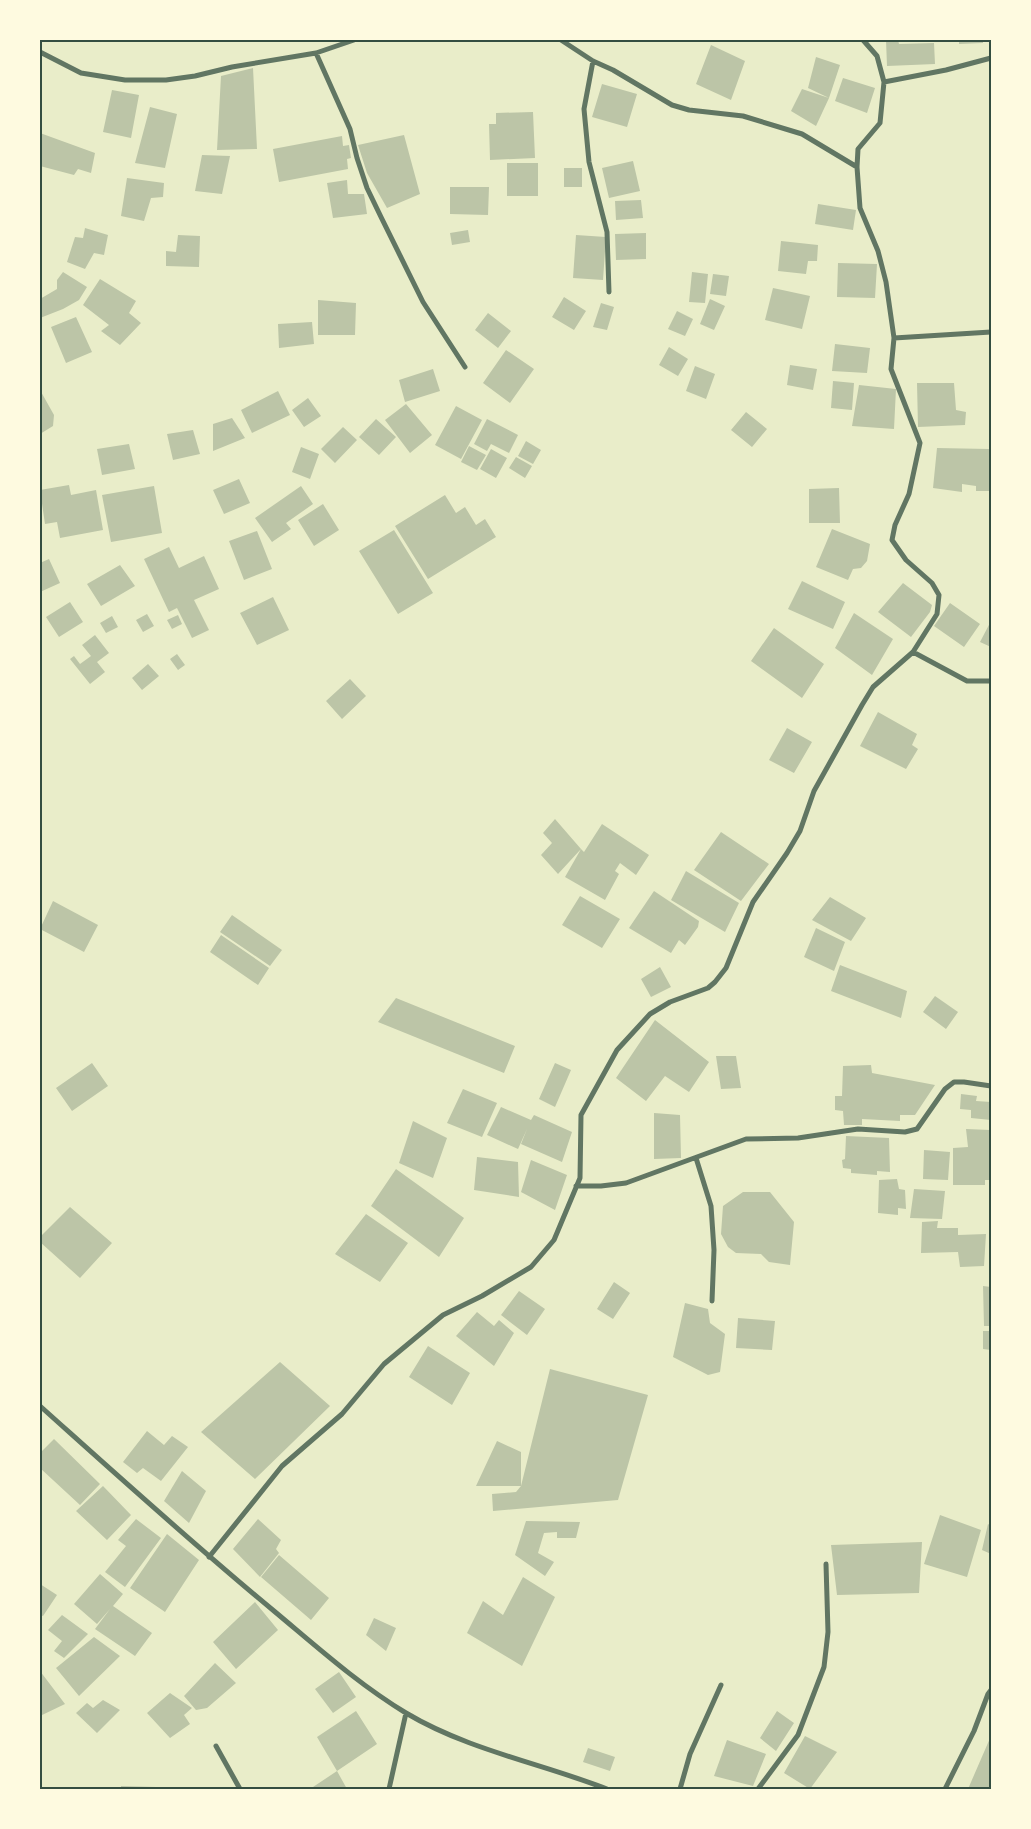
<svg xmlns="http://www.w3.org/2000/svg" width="1031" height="1829" viewBox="0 0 1031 1829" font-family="'Roboto Condensed',sans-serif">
<rect width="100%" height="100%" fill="#e9edc9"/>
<path fill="#bcc5a7" d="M886 40H898L899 44 934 43 935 64 887 66Z
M959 40H983V43L959 44Z
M711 45 745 61 731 100 696 84Z
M816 57 840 65 829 98 816 126 791 111 802 89 829 98 808 88Z
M253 68 257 149 217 150 221 76Z
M843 78 875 88 867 113 835 101Z
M602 84 637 94 627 127 592 117Z
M112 90 139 95 131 138 103 132Z
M150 107 177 114 165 168 135 163Z
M533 112 535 158 490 160 489 124H496V113Z
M40 133 95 153 91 173 78 169 74 175 40 166Z
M404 135 420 194 387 208 367 173 358 145Z
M342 136 343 146 349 145 351 158 347 159 348 169 279 182 273 149Z
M202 155 230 156 222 194 195 191Z
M633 161 640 191 609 198 602 168Z
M507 163H538V196H507Z
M564 168H582V187H564Z
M127 178 164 183 163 197 151 198 144 221 121 216Z
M347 180 348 194H364L367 214 333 218 327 183Z
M450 187H489L488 215 450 214Z
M641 200 643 218 616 220 615 201Z
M818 204 856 210 853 230 815 224Z
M85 228 108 235 104 255 94 253 85 269 67 262 75 237 83 238Z
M468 230 470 242 452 245 450 233Z
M646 233V259L616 260 615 234Z
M178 235 200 236 199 267 166 266V251L176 252Z
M576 235 606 237 603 280 573 278Z
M781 241 818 245 817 261H808L806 274 778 271Z
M838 263 877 264 875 298 837 297Z
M63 272 87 287 79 300 63 309 40 318V299L57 289V280Z
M692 272 708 274 705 303 689 302Z
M713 274 729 276 726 296 710 294Z
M100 279 136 301 129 313 141 323 120 345 101 331 109 325 83 305Z
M773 288 810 296 802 329 765 320Z
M564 297 586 311 574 330 552 317Z
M710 299 725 306 714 330 700 324Z
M318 300 356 303 355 335H318Z
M601 303 614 307 607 330 593 327Z
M677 311 693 319 685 336 668 329Z
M488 313 511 331 498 348 475 330Z
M76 317 92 352 66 363 51 327Z
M312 322 314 344 279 348 278 324Z
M835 344 870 348 867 373 832 371Z
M669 347 688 359 678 376 659 365Z
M506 350 534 369 510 403 483 383Z
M790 365 817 369 813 390 787 385Z
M695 366 715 374 706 399 686 391Z
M433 369 440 391 405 402 399 380Z
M833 381 854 383 852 410 831 408Z
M917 383H954L956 410 966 412 965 425 918 427Z
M859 385 896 389 894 429 852 426Z
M40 390 54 415 53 426 40 434Z
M278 391 290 415 252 433 241 410Z
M308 398 321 416 304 427 292 410Z
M406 404 432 435 410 453 385 420Z
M456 406 482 420 461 459 435 445Z
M746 412 767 429 752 447 731 430Z
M232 418 245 438 213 451V424Z
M376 419 396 437 379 455 359 437Z
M487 419 518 435 509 453 491 444 487 451 474 444Z
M343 427 357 440 335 463 321 449Z
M193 430 200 454 173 460 167 434Z
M526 441 541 450 533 464 518 456Z
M129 444 135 469 102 475 97 449Z
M469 446 486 455 477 470 461 462Z
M301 447 319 454 310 479 292 472Z
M937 448 989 449V455H991L990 491H976V486L962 484V492L933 488Z
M491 449 507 458 496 478 480 469Z
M516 457 532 466 525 478 509 468Z
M239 479 250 503 224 514 213 490Z
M69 485 71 495 96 490 103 530 60 538 57 522 45 524 40 490Z
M154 486 162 533 111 542 102 495Z
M301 486 313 504 286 523 291 529 272 542 255 518Z
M839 488 840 523H809V489Z
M445 495 456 513 465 507 476 525 485 519 496 537 428 579 395 526Z
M323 504 339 530 314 546 298 520Z
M832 529 870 544 867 561 861 568 853 569 848 580 816 567Z
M394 530 433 593 398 614 359 551Z
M257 531 272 569 244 580 229 541Z
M169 547 179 568 204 556 219 589 194 600 209 630 192 638 177 608 169 612 144 559Z
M49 559 60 583 40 592V563Z
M120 565 135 586 101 606 87 584Z
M802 581 845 602 833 629 788 609Z
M903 583 932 605 930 612 911 637 878 612Z
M273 597 289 630 257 645 240 613Z
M70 602 83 622 59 637 46 617Z
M950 603 980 624 964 647 934 626Z
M854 613 893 639 872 675 835 648Z
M147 614 154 626 143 632 136 620Z
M178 615 182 624 172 629 167 620Z
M112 616 118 627 106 633 100 623Z
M991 621V647L980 642Z
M774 628 824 664 802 698 751 661Z
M95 635 109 653 97 662 105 672 90 684 70 659 74 656 80 664 91 656 82 645Z
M177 654 185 665 178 670 170 659Z
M148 664 159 676 142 690 132 678Z
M350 679 366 696 342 719 326 701Z
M878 712 917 734 912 745 918 749 906 769 860 746Z
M787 728 812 742 794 773 769 760Z
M555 819 581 849 558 874 541 855 552 843 543 833Z
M602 824 649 855 636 875 620 863 615 871 619 874 605 900 565 877 581 849 584 852Z
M721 832 769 864 741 901 694 870Z
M686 871 739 903 725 932 671 900Z
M654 891 699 921 698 927 685 945 679 940 671 953 629 928Z
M580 896 620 919 602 948 562 925Z
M830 897 866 918 851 941 812 920Z
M53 901 98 925 84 952 40 929Z
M232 915 282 950 270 966 220 932Z
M816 928 845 942 834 971 804 957Z
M221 935 269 968 258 985 210 952Z
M840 965 907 991 901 1018 831 991Z
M660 967 671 987 651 997 641 979Z
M935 996 958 1012 946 1029 923 1012Z
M396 998 515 1046 504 1073 378 1022Z
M655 1020 709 1062 689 1092 665 1076 646 1101 616 1078Z
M716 1056H736L741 1088 721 1089Z
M92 1063 108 1086 72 1111 56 1088Z
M555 1063 571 1070 555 1107 539 1099Z
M871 1065 872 1073 935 1085 915 1115H900V1121L862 1119V1125H844L843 1111 835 1110V1096H842L843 1066Z
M463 1089 497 1103 482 1137 447 1123Z
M961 1094 977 1096 976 1101 991 1102V1120L971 1118V1110L960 1109Z
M501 1107 531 1120 534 1115 572 1132 562 1162 521 1144 527 1129 518 1149 487 1135Z
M654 1113 680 1115 681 1158 654 1159Z
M413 1121 447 1138 433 1178 399 1163Z
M966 1129 990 1130 991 1180H985V1185H953V1148L968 1147Z
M846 1136 889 1138 890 1172 877 1171V1175L851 1173V1169L843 1168 842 1160 845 1159Z
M924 1150 950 1152 948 1180 923 1179Z
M477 1157 518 1162 519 1197 474 1190Z
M531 1160 567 1175 555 1210 521 1192Z
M396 1169 464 1218 439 1257 371 1206Z
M897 1179 899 1189 905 1190 906 1209 898 1208V1215L878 1213 879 1180Z
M914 1189 945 1191 942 1219 910 1218Z
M743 1192H770L794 1222 790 1265 769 1262 761 1254 736 1253 728 1247 721 1234 723 1206Z
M70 1207 112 1243 80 1278 40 1242V1237Z
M366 1214 408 1243 380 1282 335 1254Z
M938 1221 937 1228H958V1235L986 1234 984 1266 960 1267 958 1252 921 1253 922 1222Z
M614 1282 630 1293 613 1319 597 1309Z
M983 1286 991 1287V1326H984Z
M519 1291 545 1309 527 1335 501 1315Z
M685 1303 708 1309 710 1323 725 1334 720 1372 708 1375 673 1357Z
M477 1312 494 1326 499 1320 514 1333 494 1366 456 1336Z
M738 1318 775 1321 772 1350 736 1348Z
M983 1331H991V1350L983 1349Z
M428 1346 470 1373 452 1405 409 1377Z
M280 1362 330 1406 255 1479 201 1432Z
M550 1369 648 1395 618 1500 493 1511 492 1494 516 1492 521 1486Z
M147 1431 164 1445 172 1436 188 1447 161 1481 143 1468 137 1473 123 1462Z
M54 1439 100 1484 80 1505 40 1468V1453Z
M497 1441 521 1452V1486H476Z
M182 1471 206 1491 189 1523 164 1501Z
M103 1486 131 1515 107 1540 76 1511Z
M940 1515 981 1530 967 1577 924 1564Z
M136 1519 161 1538 125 1587 105 1572 126 1546 118 1540Z
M258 1519 281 1540 276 1549 279 1553 260 1577 233 1549Z
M526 1521 580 1522 576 1538H557V1532L544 1533 538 1553 554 1562 545 1576 515 1555Z
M988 1524 991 1526V1554L982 1550Z
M167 1534 199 1560 165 1612 130 1588Z
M922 1542 919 1593 837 1595 831 1545Z
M279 1555 329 1598 311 1620 261 1577Z
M100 1574 123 1594 113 1606 152 1633 135 1656 95 1629 110 1609 97 1624 74 1604Z
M523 1577 555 1597 522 1666 467 1633 483 1601 503 1615Z
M40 1584 57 1595 43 1616 40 1615Z
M255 1602 278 1630 236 1669 213 1642Z
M62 1615 88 1634 64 1658 54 1651 62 1641 48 1630Z
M374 1618 396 1628 386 1651 366 1635Z
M94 1637 120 1656 79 1696 56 1668Z
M215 1663 236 1683 207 1708 196 1710 184 1696Z
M40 1671 65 1704 40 1716Z
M339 1672 356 1697 333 1713 315 1689Z
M170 1693 192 1708 184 1715 190 1724 170 1738 147 1713Z
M103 1700 120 1710 97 1733 76 1713 87 1703 93 1708Z
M356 1711 377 1744 337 1771 317 1737Z
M777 1711 794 1723 776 1751 760 1738Z
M805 1736 837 1752 810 1789 784 1773Z
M991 1736V1789H968Z
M727 1740 766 1754 753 1786 714 1776Z
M588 1748 615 1757 610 1771 583 1762Z
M337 1771 347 1789H310Z
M121 1786 156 1787V1789H121Z"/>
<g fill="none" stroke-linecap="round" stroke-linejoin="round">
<path stroke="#617663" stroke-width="5" d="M561 40 593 61 613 70 672 105 689 110 743 116 802 134 857 167
M40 52 81 73 125 80H166L195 76 232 67 316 53 354 40
M316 53 350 129 357 158 367 188 381 217 423 302 465 367
M593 61 584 109 589 162 607 232 609 292
M884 82 946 70 991 58
M894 338 991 332
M913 652 967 681H991
M696 1158 711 1206 714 1250 712 1301
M576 1186H601L626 1183 746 1139 798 1138 858 1129 905 1132 917 1129 945 1089 954 1082H964L991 1086
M40 1406C117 1475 194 1545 274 1611 316 1646 358 1684 406 1713 468 1750 540 1763 607 1789
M209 1557 282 1466 342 1414 384 1364 443 1315 482 1296 531 1267 554 1240 580 1178 581 1115 617 1050 650 1014 670 1002 708 988 715 982 726 968 753 902 787 853 800 831 814 791 862 705 873 687 913 652 937 614 939 595 932 583 906 560 892 540 895 525 909 494 920 443 891 369 894 338 886 282 878 251 860 208 857 167 858 149 880 123 884 82 877 56 863 40
M216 1746 240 1789
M389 1789 406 1713
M680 1789 690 1754 721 1685
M758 1789 798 1735 824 1667 828 1632 826 1564
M945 1789 974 1731 988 1694 991 1690"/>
</g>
<rect width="1031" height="1829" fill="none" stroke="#fefae0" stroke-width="82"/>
<rect x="41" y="41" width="949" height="1747" fill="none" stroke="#344e41" stroke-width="2"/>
</svg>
